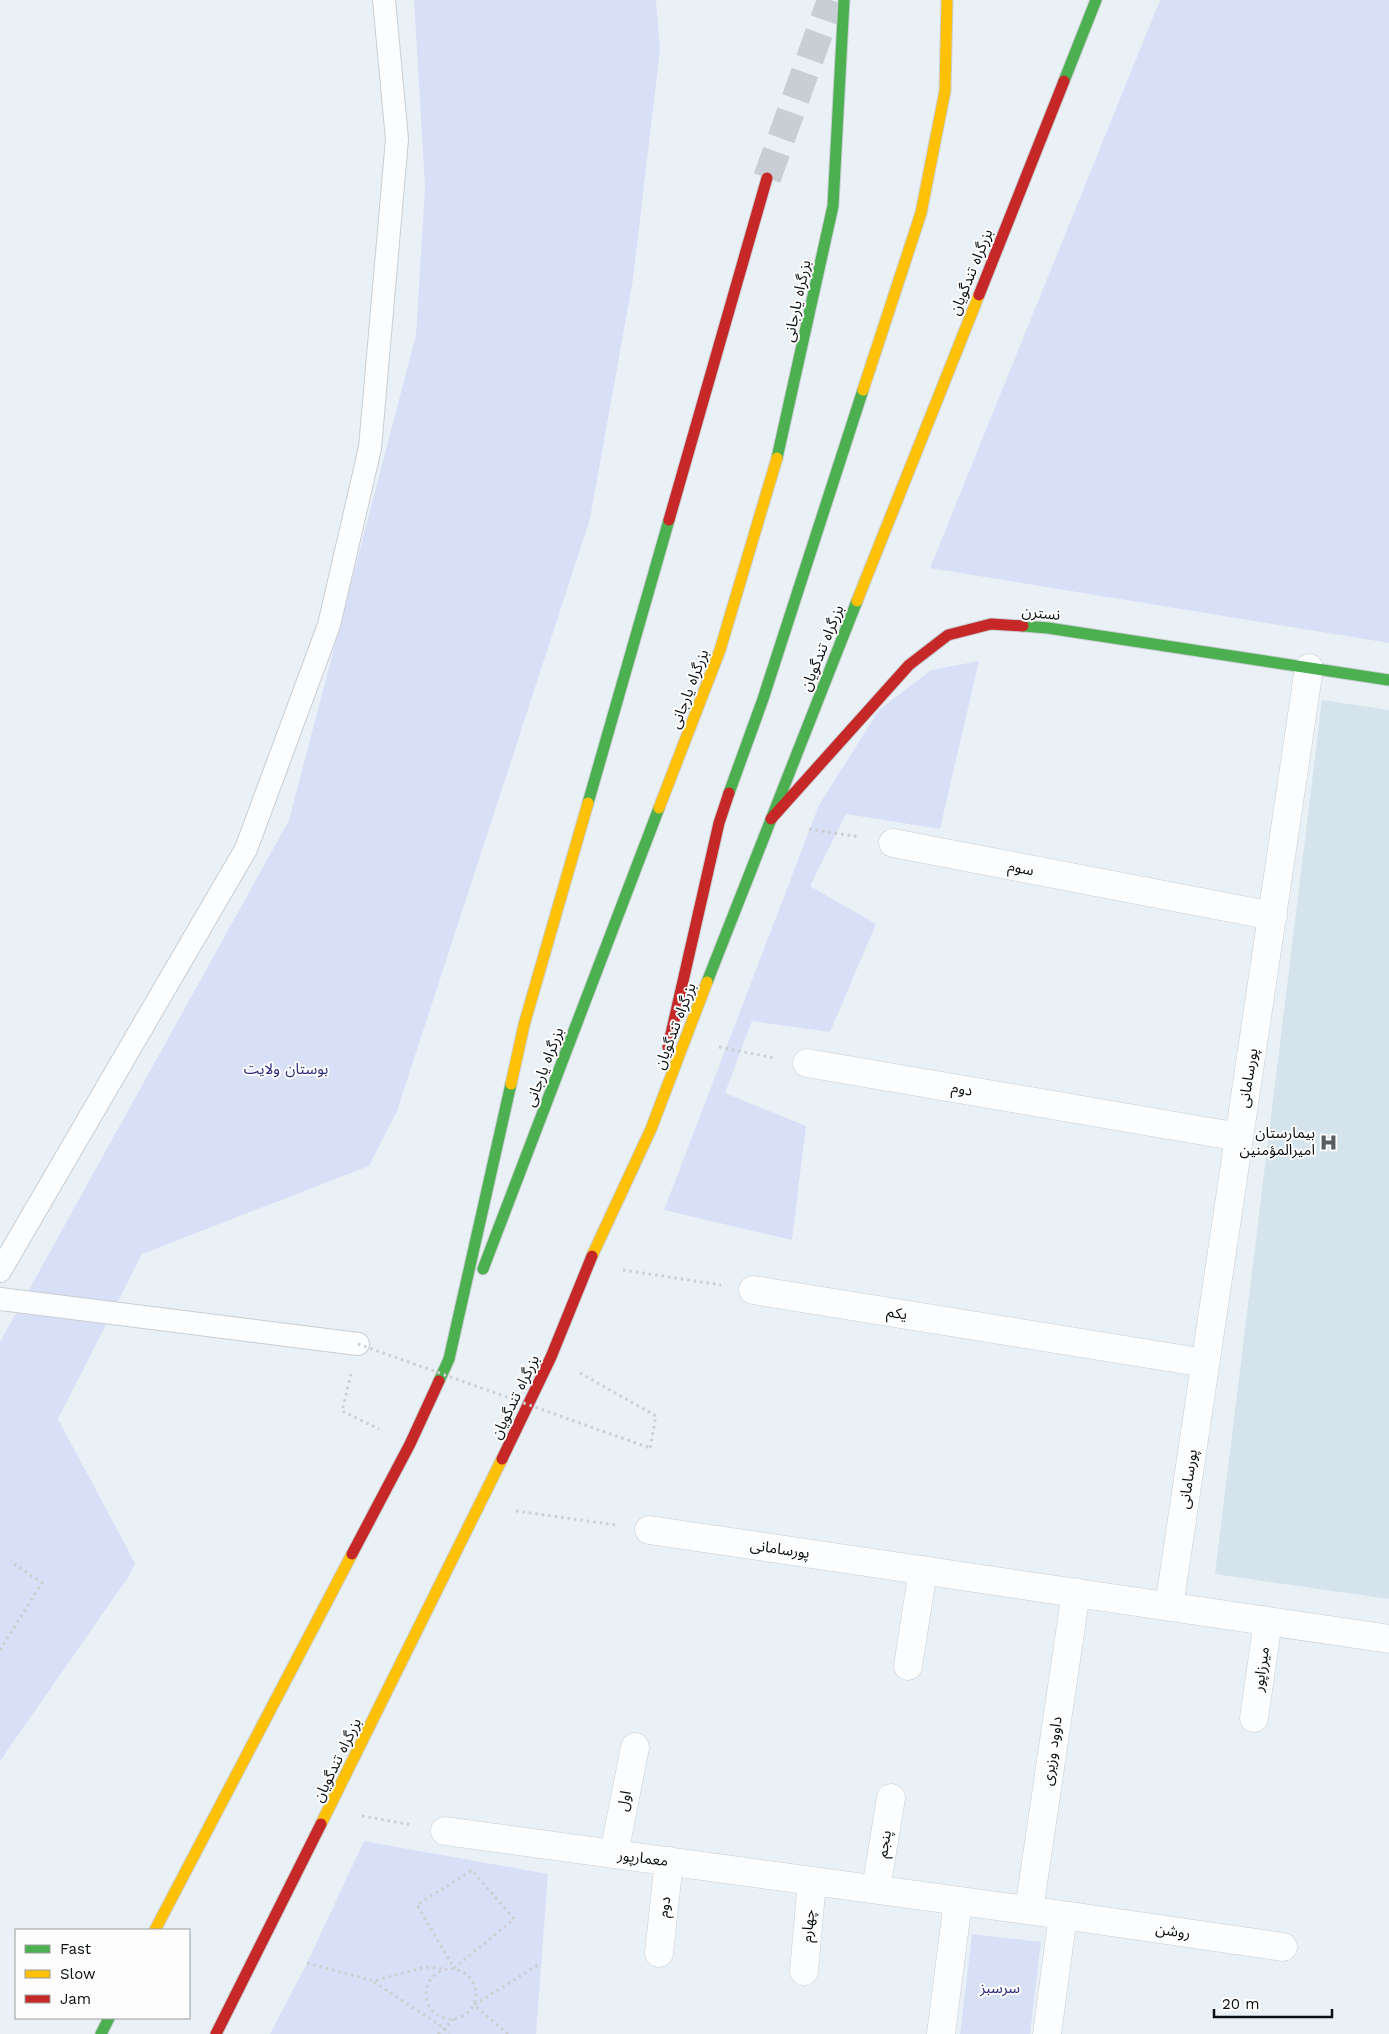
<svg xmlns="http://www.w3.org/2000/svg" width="1389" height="2034" viewBox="0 0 1389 2034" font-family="'Work Sans','Noto Sans Arabic',sans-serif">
<rect width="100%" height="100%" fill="#eaf1f6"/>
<path fill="#d5e3ec" d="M1322 700 1389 710V1599L1215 1574Z"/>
<path fill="#d8e0f8" d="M414 0H656L660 49 633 279 590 519 397 1111 369 1166 142 1254 58 1419 135 1563 129 1576 0 1761V1342L289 820 416 335 425 187Z
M1160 0H1389V643L930 568Z
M979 661 940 829 846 814 810 886 876 924 830 1032 752 1021 725 1093 806 1126 792 1240 664 1210 819 805 879 710 931 670Z
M364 1841 548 1874 536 2034H270L307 1963Z
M972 1934 1041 1942 1030 2034H960Z"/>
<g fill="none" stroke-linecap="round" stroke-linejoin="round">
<path stroke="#c8cfd4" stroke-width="28" stroke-dasharray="28 14" stroke-linecap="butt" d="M767 178 831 0"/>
<defs>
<path id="lane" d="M0 1271 246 849 329 625 370 448 397 139 384 0
M0 1299 358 1344"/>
<path id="street" d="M893 843 1273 916
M807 1063 1239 1137
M753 1290 1205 1363
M649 1530 1389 1639
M1169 1607 1309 668
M908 1666 923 1570
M1254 1718 1268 1621
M445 1831 1063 1915 1047 2034
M614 1854 635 1747
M876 1889 891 1798
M1029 1910 1076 1592
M1063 1915 1283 1947
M659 1953 669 1861
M804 1971 812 1881
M941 2034 958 1901"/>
<path id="fast" d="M1064 81 1096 0
M777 458 833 206 844 0
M1023 626 1048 628 1389 680
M729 793 763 699 863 390
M588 803 669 520
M707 982 857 601
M483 1269 659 808
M439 1381 449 1359 511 1084
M101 2034 109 2018"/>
<path id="slow" d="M863 390 921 213 945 91 947 0
M857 601 979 295
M659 808 720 650 777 458
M511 1084 524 1025 588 803
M592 1256 651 1129 707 982
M321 1824 502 1459
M155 1930 352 1554"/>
<path id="jam" d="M979 295 1064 81
M669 520 767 178
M771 819 909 665 948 635 991 624 1023 626
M668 1047 719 823 729 793
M502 1459 551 1357 592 1256
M352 1554 410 1444 439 1381
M216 2034 321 1824"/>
</defs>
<use href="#lane" stroke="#c8ced2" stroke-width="24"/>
<use href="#street" stroke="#c8ced2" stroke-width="29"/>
<use href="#fast" stroke="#c8ced2" stroke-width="13"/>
<use href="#slow" stroke="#c8ced2" stroke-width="13"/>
<use href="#jam" stroke="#c8ced2" stroke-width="13"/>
<path stroke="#ccced0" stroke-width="3" stroke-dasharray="2.5 4" stroke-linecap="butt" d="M809 829 860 837
M719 1047 774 1058
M623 1270 721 1285
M580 1373 656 1416 650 1448
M351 1374 342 1411 379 1429
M516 1511 616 1525
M0 1650 42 1583 10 1561
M362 1816 413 1825
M471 1871 417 1905 454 1968 514 1919 471 1869
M307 1963 374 1981 425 1967 444 1969
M426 1994a25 25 0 1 1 50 0a25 25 0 1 1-50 0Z
M374 1982 444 2028 449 2034
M438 2034 454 2019
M508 2034 474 2005 541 1963"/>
<use href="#lane" stroke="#fcfdfe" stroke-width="22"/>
<use href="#street" stroke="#fcfdfe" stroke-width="28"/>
<use href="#fast" stroke="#4caf50" stroke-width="11"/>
<use href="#slow" stroke="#ffc107" stroke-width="11"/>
<use href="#jam" stroke="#c62828" stroke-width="11"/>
<path stroke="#ccced0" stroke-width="3" stroke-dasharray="2.5 4" stroke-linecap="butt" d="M358 1344 650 1448"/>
</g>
<defs>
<symbol id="hospital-bare" viewBox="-9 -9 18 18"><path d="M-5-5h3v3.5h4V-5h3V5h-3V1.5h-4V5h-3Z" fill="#585d60" stroke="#fdfdfd" stroke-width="2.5" paint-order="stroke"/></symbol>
</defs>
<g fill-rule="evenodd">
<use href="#hospital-bare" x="1316" y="1130" width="25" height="25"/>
</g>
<g text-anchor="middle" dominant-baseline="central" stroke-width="4" stroke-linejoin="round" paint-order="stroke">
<g font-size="15" fill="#090e10" stroke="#fdfdfd">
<text transform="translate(971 272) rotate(-68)">بزرگراه تندگویان</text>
<text transform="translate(797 301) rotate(-78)">بزرگراه یارجانی</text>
<text transform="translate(1041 613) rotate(6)">نسترن</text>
<text transform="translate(822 648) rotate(-68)">بزرگراه تندگویان</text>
<text transform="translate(689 689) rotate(-69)">بزرگراه یارجانی</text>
<text transform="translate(1021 868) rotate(11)">سوم</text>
<text transform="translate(675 1026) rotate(-69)">بزرگراه تندگویان</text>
<text transform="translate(544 1067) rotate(-69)">بزرگراه یارجانی</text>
<text transform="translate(1248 1078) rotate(-81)">پورسامانی</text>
<text transform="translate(962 1089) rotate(10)">دوم</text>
<text transform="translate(897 1313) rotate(9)">یکم</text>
<text transform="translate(515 1397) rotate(-64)">بزرگراه تندگویان</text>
<text transform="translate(1188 1479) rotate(-82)">پورسامانی</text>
<text transform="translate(780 1549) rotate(8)">پورسامانی</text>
<text transform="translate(1261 1669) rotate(-82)">میرزاپور</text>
<text transform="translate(1052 1751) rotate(-82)">داوود وزیری</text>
<text transform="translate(337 1760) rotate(-64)">بزرگراه تندگویان</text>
<text transform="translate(624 1801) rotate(-79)">اول</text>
<text transform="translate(884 1844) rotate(-81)">پنجم</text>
<text transform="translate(643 1858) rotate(7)">معمارپور</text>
<text transform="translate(664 1907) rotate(-83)">دوم</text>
<text transform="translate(808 1926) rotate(-85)">چهارم</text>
<text transform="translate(1173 1931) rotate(8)">روشن</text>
</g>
<g font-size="15" fill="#29297a" stroke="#fdfdfd">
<text x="286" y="1069">بوستان ولایت</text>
<text x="1000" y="1988">سرسبز</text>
</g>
<g font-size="15" fill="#090e10" stroke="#fdfdfd" text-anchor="end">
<text x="1315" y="1133">بیمارستان<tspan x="1315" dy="17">امیرالمؤمنین</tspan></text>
</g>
</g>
<rect x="15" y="1929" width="175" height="90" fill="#fdfdfd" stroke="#9b9d9e"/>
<rect x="25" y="1945" width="25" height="8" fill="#4caf50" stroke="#9b9d9e"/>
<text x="60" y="1954" font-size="15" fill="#090e10">Fast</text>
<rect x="25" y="1970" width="25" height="8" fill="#ffc107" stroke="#9b9d9e"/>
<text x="60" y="1979" font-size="15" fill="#090e10">Slow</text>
<rect x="25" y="1995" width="25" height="8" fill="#c62828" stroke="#9b9d9e"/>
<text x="60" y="2004" font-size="15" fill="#090e10">Jam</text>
<path d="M1214 2009v8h118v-8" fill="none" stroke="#090e10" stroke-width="2.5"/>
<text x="1222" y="2009" font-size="15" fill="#090e10" stroke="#fdfdfd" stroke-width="4" paint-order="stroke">20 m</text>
</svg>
